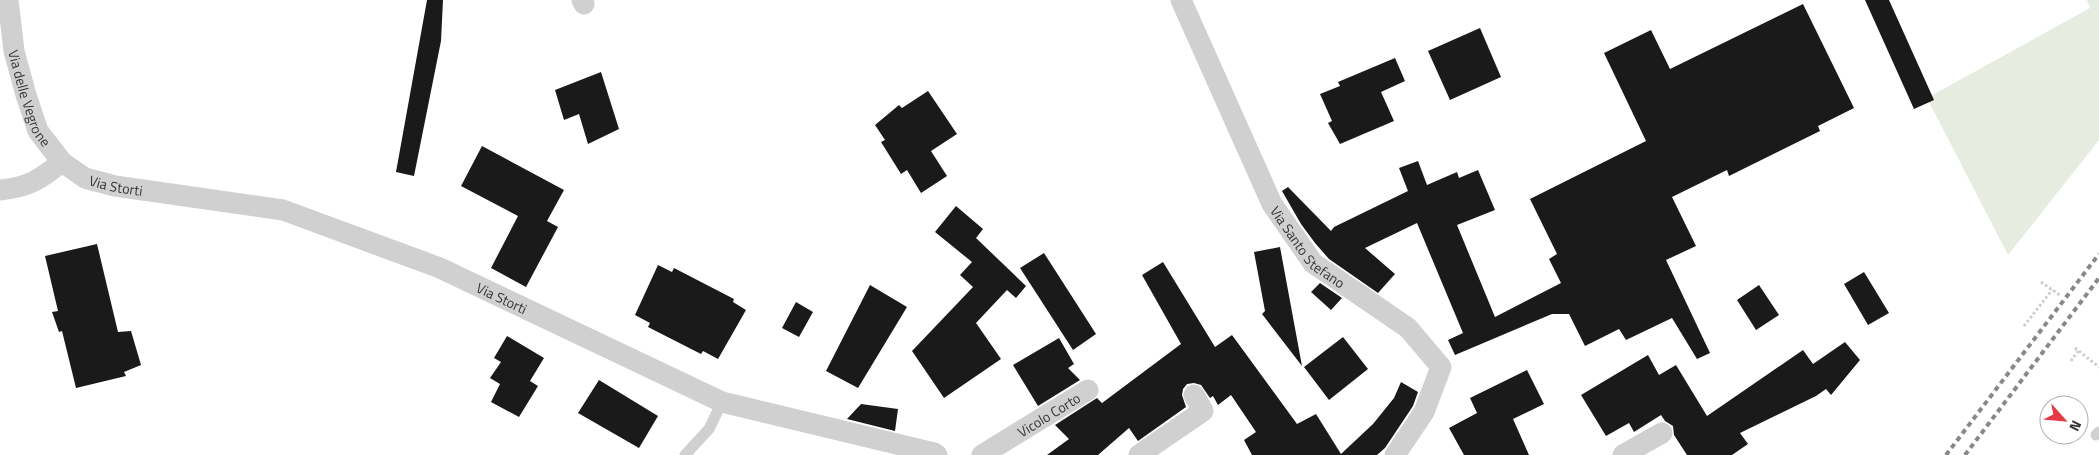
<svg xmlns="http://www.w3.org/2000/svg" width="2099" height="455" viewBox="0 0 2099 455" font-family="'Titillium Web',sans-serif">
<rect width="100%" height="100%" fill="#fff"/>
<path fill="#e6ecdf" d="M2087 0H2099V140L2008 255 1927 98 2090 8Z"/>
<path fill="#1a1a1a" d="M427 0H443L441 41 414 176 396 172Z
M1865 0H1889L1934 100 1914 109Z
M1803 4 1854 108 1818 126 1820 131 1729 176 1727 170 1672 197 1696 246 1666 260 1710 353 1697 359 1672 318 1626 340 1619 329 1585 346 1569 314H1552L1455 355 1448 340 1463 333 1417 223 1365 248 1395 274 1378 293 1329 259 1315 243 1301 224 1282 191 1288 187 1331 231 1334 227 1408 191 1399 168 1418 161 1427 185 1457 172 1459 178 1478 170 1495 210 1457 225 1495 317 1561 283 1549 259 1557 254 1530 199 1646 141 1604 53 1651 30 1670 69Z
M1480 28 1501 77 1450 100 1428 51Z
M1395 58 1405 81 1381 92 1394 121 1340 144 1328 123 1332 121 1320 94 1340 86 1338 82Z
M601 72 619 129 588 144 579 114 564 120 555 90Z
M928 91 957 134 931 151 947 176 921 193 907 170 901 174 881 142 885 140 875 125 899 105 902 108Z
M482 146 564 190 547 221 558 227 526 287 491 268 518 216 461 186Z
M956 206 983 229 976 238 1026 286 1016 298 1007 290 976 323 1001 359 944 398 912 351 973 287 960 275 972 262 935 232Z
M97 244 118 332 131 331 141 365 124 372 126 376 76 388 62 331 59 332 52 312 58 311 45 256Z
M1280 247 1302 366 1262 314 1265 311 1254 252Z
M1044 253 1096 334 1073 350 1020 268Z
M1163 262 1215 347 1232 335 1297 424 1316 414 1341 454 1373 424 1394 398 1401 382 1418 392 1413 406 1385 448 1377 455H1252L1244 440 1256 432 1231 395 1218 405 1213 396 1210 398 1201 385 1194 383 1187 384 1183 389 1182 395 1186 407 1138 441 1129 428 1098 455H1047L1069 439 1055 425 1097 398 1102 403 1181 344 1142 275Z
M658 265 672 272 674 268 734 299 733 302 746 310 718 359 703 351 701 354 648 327 650 323 635 315Z
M1864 272 1889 313 1868 325 1844 284Z
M1320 283 1342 298 1331 310 1311 292Z
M870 285 907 307 858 388 826 371Z
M1759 285 1779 315 1756 330 1737 300Z
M796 302 813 312 799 337 782 328Z
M507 336 544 358 530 381 538 386 519 417 491 402 500 384 490 378 501 362 494 358Z
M1343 337 1368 369 1329 400 1304 367Z
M1059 338 1074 364 1068 368 1080 380 1038 406 1013 365Z
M1845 342 1860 360 1831 395 1826 389 1816 396 1740 433 1748 444 1732 455H1687L1674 435 1673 426 1665 421 1661 415 1634 432 1629 423 1606 436 1581 395 1648 355 1659 375 1676 365 1707 416 1803 350 1813 364Z
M1527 370 1544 404 1513 419 1529 455H1464L1449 428 1477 413 1470 398Z
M599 380 658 416 639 448 578 413Z
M861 404 898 409 895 431 847 419Z"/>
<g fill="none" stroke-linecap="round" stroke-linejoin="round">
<path stroke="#cdcdcd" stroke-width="3" stroke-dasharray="2.5 2.5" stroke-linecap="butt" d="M2041 282 2061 296
M2024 326 2052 290
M2075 348 2099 367
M2071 361 2078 351"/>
<path stroke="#d0d0d0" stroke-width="11" d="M2096 435 2099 432
M685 455 709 429 722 402"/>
<g stroke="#d0d0d0" stroke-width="21">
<path id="s1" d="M8 0 14 51 26 95 38 131 62 162 85 178 115 186 283 210 440 268 722 402 934 453 937 455"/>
<path d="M582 0 584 4"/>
<path id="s2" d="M1181 0 1272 204 1313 263 1408 328 1441 367 1424 412 1395 455"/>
<path d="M0 190C29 187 39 180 62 162"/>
<path id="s3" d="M982 455 1088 390"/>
<path d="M1139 455 1203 411 1194 395"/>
<path d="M1623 455 1662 433"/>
</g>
<path stroke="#888" stroke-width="4" stroke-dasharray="5 4" stroke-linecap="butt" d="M1946 455 2099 254
M1965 455 2099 278"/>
</g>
<g text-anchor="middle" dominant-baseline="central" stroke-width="5" stroke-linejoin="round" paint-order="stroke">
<g font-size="14" fill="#333" stroke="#fff">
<text stroke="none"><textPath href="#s1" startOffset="101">Via delle Vegrone</textPath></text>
<text stroke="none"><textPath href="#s1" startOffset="234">Via Storti</textPath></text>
<text stroke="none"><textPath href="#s2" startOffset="280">Via Santo Stefano</textPath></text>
<text stroke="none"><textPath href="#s1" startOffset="639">Via Storti</textPath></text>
<text stroke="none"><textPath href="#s3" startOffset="78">Vicolo Corto</textPath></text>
</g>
</g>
<g transform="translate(2064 420) rotate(117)"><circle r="24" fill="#ffffff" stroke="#adadad"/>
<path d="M0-4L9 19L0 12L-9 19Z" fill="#e63946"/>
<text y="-8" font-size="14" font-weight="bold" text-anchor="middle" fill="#333333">N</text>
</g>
</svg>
